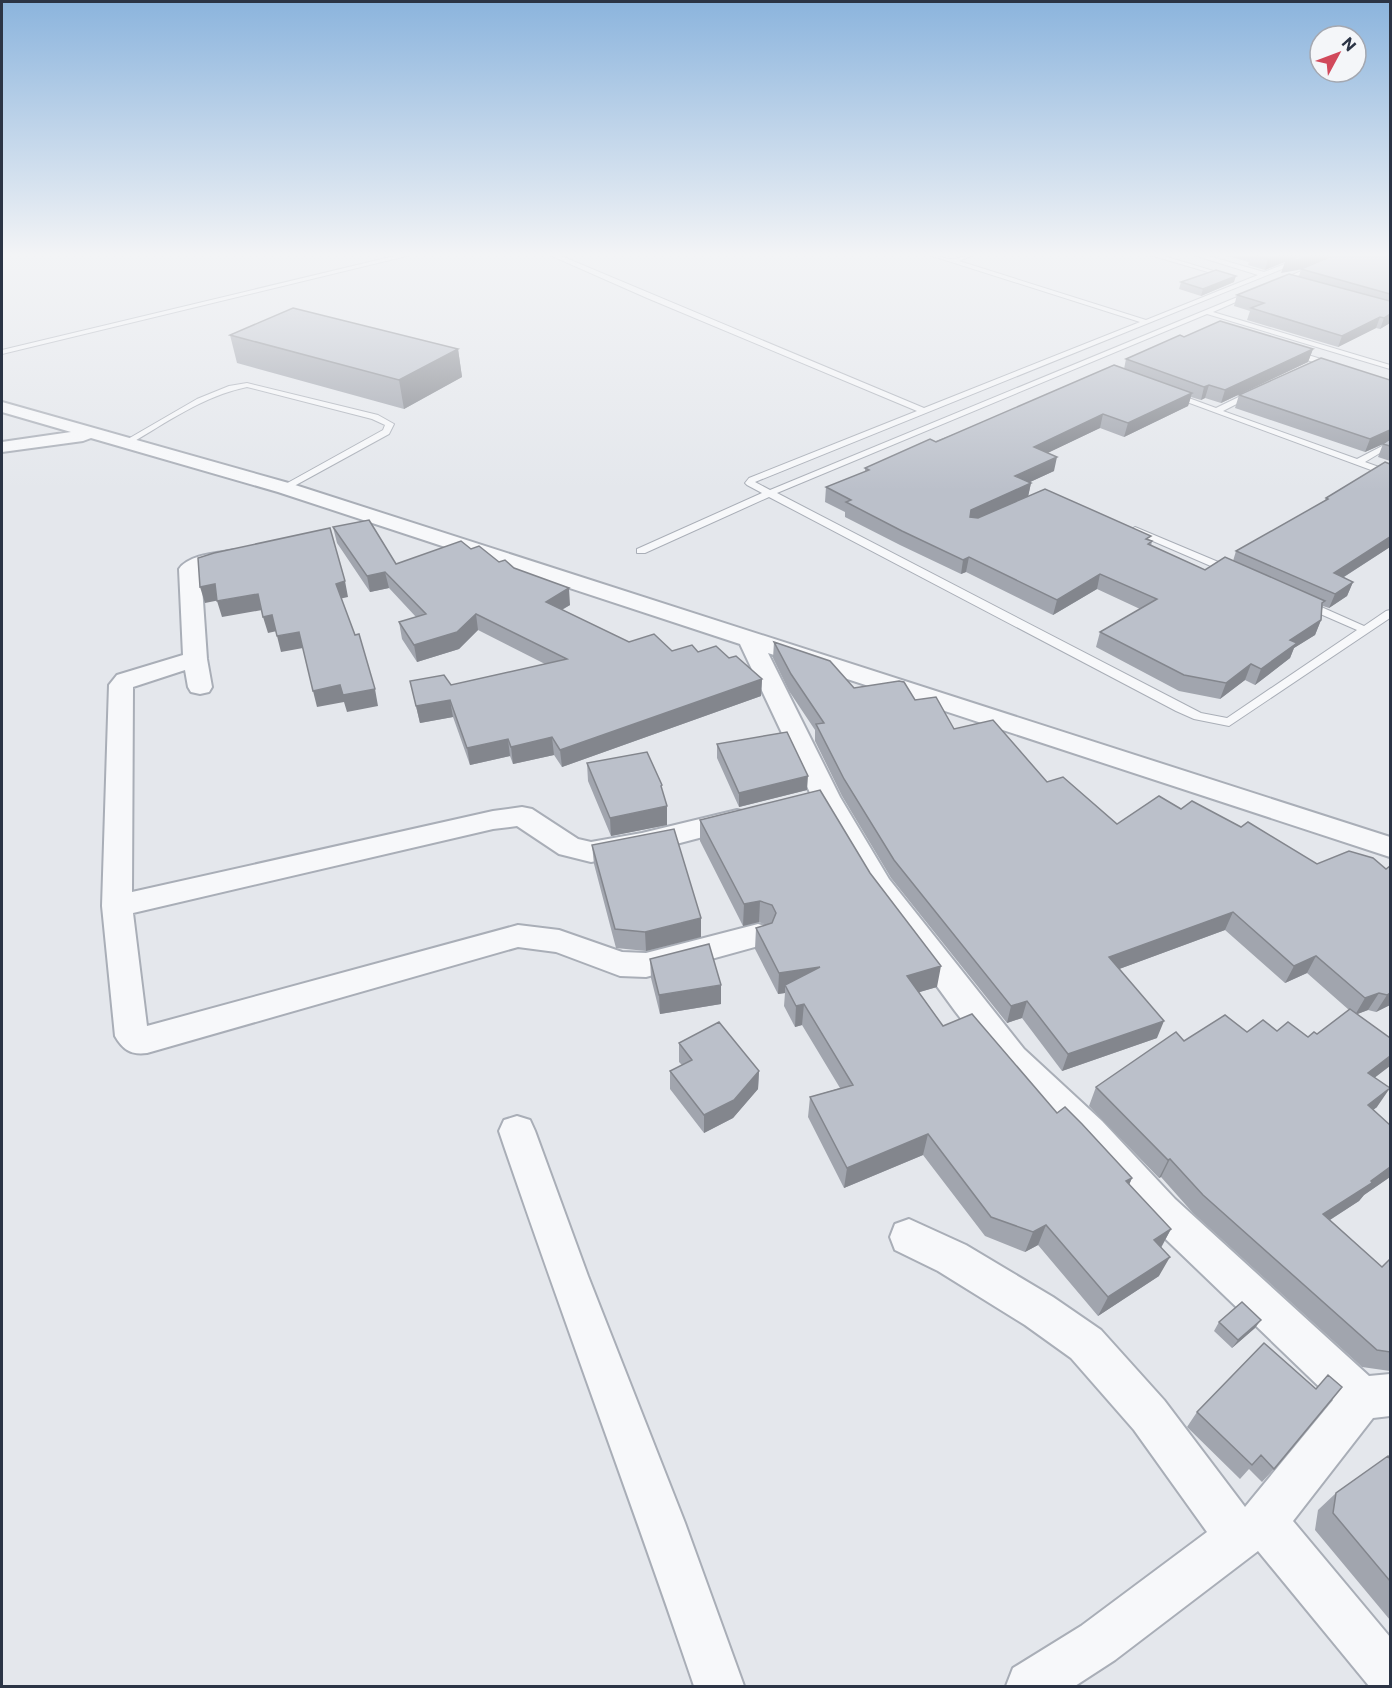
<svg xmlns="http://www.w3.org/2000/svg" width="1392" height="1688" viewBox="0 0 1392 1688" font-family="Commissioner,sans-serif">
<rect width="100%" height="100%" fill="#e4e7ec"/>
<g fill="none" stroke-linecap="round" stroke-linejoin="round">
<defs>
<path id="lane" d="M407 253H419L2 354V350Z
M545 253H554L924 408 1140 322 923 253C933 253 944 260 953 259 962 259 969 253 978 253L959 261 1146 320 1258 275 1187 253H1198L1264 272 1313 253H1322L755 482 770 490 1252 291 1254 294 1213 312 1390 365V369L1207 314 777 493 1201 713 1227 718 1357 630 1302 606V602H1310L1364 626 1386 611 1390 610V618L1229 726 1194 719 1176 711 769 497 645 553H637V549L762 493 747 485 745 483 749 478 917 411 647 298Z
M1143 253H1154L1230 276 1225 277Z
M1343 253H1352L1281 283 1276 282Z
M1292 350 1337 364 1338 366 1331 368 1289 354V350Z
M247 383 378 415 394 424 389 434 285 491 282 490V486L383 430 385 425 372 419 247 387C203 396 166 423 128 445L121 443 197 399 229 386Z
M1249 392 1256 394 1223 411 1357 459 1390 442V447L1365 462 1390 471V477L1168 395 1175 393 1216 408Z
M1135 527 1235 569 1236 571 1235 573H1227L1132 532 1130 530Z"/>
<path id="street" d="M2 402 292 484 1390 837V857L768 653 840 797 889 879 1024 1049 1102 1121 1175 1199 1369 1376 1390 1374V1416L1373 1418 1293 1521 1390 1637V1686H1369L1258 1551 1115 1660 1075 1686H1006L1013 1668 1081 1626 1207 1532 1134 1430 1071 1358 1025 1325 938 1271 895 1250 890 1237 895 1224 909 1219 966 1245 1053 1297 1101 1330 1164 1400 1245 1507 1333 1400 1149 1223 1076 1143 1000 1069 955 1011 864 886 812 797 740 644 278 492 91 438 83 441 2 452V442L71 432 2 412Z
M235 550 242 552 246 556 242 560 201 572 207 659 212 687 209 692 200 694 191 692 188 687 185 670 133 687 132 892 493 811 522 807 532 809 578 839 591 842 642 833 737 810 747 812 751 819 747 826 737 828 642 853 591 862 559 854 517 826 493 829 133 913 147 1026 518 925 559 930 622 952 646 953 758 924 769 927 773 935 769 943 646 977 620 976 556 952 518 947 147 1053C131 1055 123 1050 115 1036L102 906 109 685 117 675 183 655 179 569C189 554 219 553 235 550Z
M517 1116 530 1120 535 1131 588 1276 685 1523 744 1686H694C631 1500 562 1317 499 1131L504 1120Z"/>
</defs>
<use href="#lane" stroke="#a9aeb7" stroke-width="2"/>
<use href="#street" stroke="#a9aeb7" stroke-width="4"/>
<use href="#lane" fill="#f7f8fa" fill-rule="evenodd"/>
<use href="#street" fill="#f7f8fa" fill-rule="evenodd"/>
</g>
<path fill="#a1a5ae" d="M1216 253H1306L1265 270 1248 265 1249 262Z
M1339 253H1390V323L1380 329 1376 328 1338 347 1247 320 1250 311 1234 306 1237 295 1299 276 1301 269Z
M1181 282H1234L1201 296 1179 289Z
M230 335 458 349 462 377 404 409 237 363Z
M1184 337 1313 349 1308 362 1221 403 1205 398 1201 400 1191 397 1188 406 1124 437 1100 428 1047 453 1054 471 1030 482 1031 483 1028 496 1150 541H1152L1151 546 1205 570 1233 561 1236 551 1325 501 1326 498 1390 464V547L1344 577 1353 582 1347 596 1329 608 1323 606 1322 610 1321 620 1315 635 1294 648 1290 658 1255 685 1245 680 1220 699 1179 691 1096 647 1100 632 1140 609 1097 589 1053 615 966 572 961 574 900 545 845 517V512L825 502 826 487 865 472V468L1124 369 1126 359Z
M1390 380V461L1378 457 1383 444 1365 452 1235 408 1239 395Z
M333 527 396 564 471 549 499 562 514 568 570 605 562 610 629 642 672 651 698 652 729 658 762 679 761 696 562 767 554 755 513 764 510 756 470 765 453 717 420 723 410 681 451 685 545 664 478 630 459 649 417 662 402 639 399 622 416 617 389 588 370 592 337 543Z
M774 642 854 688 915 700 954 729 1117 824 1181 809 1241 827 1317 864 1386 869 1390 866V1005L1376 1012 1368 1010 1357 1014 1390 1038V1064L1375 1077 1377 1107 1373 1110 1390 1125V1177L1364 1195 1359 1201 1330 1220 1382 1267 1390 1259V1371L1362 1367 1193 1213 1161 1177 1159 1178 1089 1106 1096 1087 1184 1041 1247 1032 1277 1031 1308 1037 1317 1034 1349 1010 1307 973 1285 983 1225 930 1119 969 1157 1038 1062 1071 1022 1018 1007 1023 891 878 842 796 815 741V730L789 691 773 658Z
M717 744 807 790 739 807 717 758Z
M587 763 662 792 667 825 611 836 588 781Z
M700 820 937 987 919 992 943 1026 1057 1113 1132 1178 1129 1185 1171 1229 1161 1248 1159 1276 1098 1316 1038 1245 1025 1252 985 1236 923 1155 844 1188 808 1117 810 1097 840 1088 802 1025 795 1027 784 1006 785 993 778 994 755 949 756 928 767 925 759 922 743 926 700 841Z
M592 845 701 918V937L646 951 616 948 594 864Z
M650 959 721 1004 660 1014 651 978Z
M679 1043 759 1071 758 1089 733 1118 704 1133 670 1089V1071L682 1065 679 1062Z
M1219 1322 1255 1328 1232 1348 1214 1331Z
M1264 1343 1274 1469 1262 1482 1249 1469 1240 1479 1187 1427 1197 1412Z
M1390 1459V1620L1315 1530 1318 1510 1336 1493Z"/>
<path fill="#83868d" d="M1283 253H1306L1265 270 1268 259Z
M1316 253H1337L1298 270 1281 273 1285 262Z
M1236 276 1234 282 1201 296 1203 289Z
M1390 314V323L1380 329 1384 318Z
M1380 317 1376 328 1338 347 1342 336Z
M458 349 462 377 404 409 399 380Z
M1313 349 1308 362 1221 403 1225 390Z
M1209 385 1205 398 1201 400 1204 387Z
M1192 393 1188 406 1124 437 1128 423Z
M1103 414 1100 428 1031 461 1034 447Z
M1390 430V441L1365 452 1370 439Z
M1057 457 1054 471 1013 490 1015 476Z
M1031 483 1028 497 968 524 971 510Z
M1390 537V547L1328 587 1334 573Z
M969 557 966 572 961 574 963 560Z
M385 572 389 588 370 592 367 576Z
M1100 574 1097 589 1053 615 1057 600Z
M345 581 348 597 339 599 336 584Z
M1353 582 1347 596 1329 608 1335 594Z
M215 584 220 600 205 603 200 587Z
M569 588 570 605 547 618 546 602Z
M258 594 262 610 222 617 217 601Z
M476 614 478 630 459 649 417 662 414 645Z
M272 615 277 631 268 633 263 617Z
M1321 620 1315 635 1294 648 1290 658 1255 685 1261 669 1290 640Z
M299 632 303 648 281 652 277 636Z
M1251 664 1245 680 1220 699 1226 683Z
M762 679 761 696 562 767 560 750Z
M340 685 375 689 378 706 347 712 344 702 317 707 313 691Z
M450 700 453 717 420 723 416 706Z
M552 737 554 755 513 764 511 747Z
M508 739 510 756 470 765 467 748Z
M808 776 807 790 739 807V793Z
M667 806V825L611 836 610 818Z
M760 901 759 922 743 926 744 904Z
M1233 912 1225 930 1103 975 1109 957Z
M701 918V937L646 951 645 932Z
M1316 956 1307 973 1285 983 1294 966Z
M941 966 937 987 903 997 907 976Z
M820 967 785 985V993L778 994 779 973Z
M721 985V1004L660 1014 659 995Z
M1379 993 1368 1010 1355 1015 1365 998Z
M1390 993V1005L1376 1012 1387 995Z
M1027 1001 1022 1018 1007 1023 1011 1006Z
M804 1004 802 1025 795 1027 796 1006Z
M1164 1021 1157 1038 1062 1071 1068 1054Z
M1390 1056V1066L1356 1092 1368 1073Z
M759 1071 758 1089 733 1118 704 1133V1115Z
M1390 1088 1377 1107 1355 1124 1368 1105Z
M928 1134 923 1155 844 1188 847 1168Z
M1170 1159 1161 1177 1159 1178 1168 1160Z
M1390 1167V1177L1364 1195 1359 1201 1311 1232 1323 1214Z
M1132 1178 1123 1198 1126 1181Z
M1046 1225 1038 1245 1025 1252 1033 1232Z
M1171 1229 1160 1249 1154 1240Z
M1170 1257 1159 1276 1098 1316 1108 1297Z
M1261 1320 1255 1328 1232 1348 1238 1340Z"/>
<path fill="#bbc0ca" stroke="#83868d" stroke-width="1.5" d="M1254 253H1283L1268 259 1251 254Z
M1306 253H1316L1302 259 1285 262Z
M1339 253H1379L1390 256V294L1301 269Z
M1216 270 1236 276 1203 289 1181 282Z
M1289 274 1390 301V314L1384 318 1380 317 1342 336 1251 308 1264 303 1237 295Z
M293 308 458 349 399 380 230 335Z
M1220 321 1313 349 1225 390 1209 385 1204 387 1126 359 1180 335 1184 337Z
M1321 358 1390 380V430L1370 439 1239 395Z
M1114 365 1192 393 1128 423 1103 414 1034 447 1057 457 1015 476 1031 483 971 510 970 517 978 518 1045 489 1151 536 1146 539 1152 541 1148 544 1205 570 1225 557 1325 601 1322 603 1321 620 1290 640 1297 643 1261 669 1251 664 1226 683 1184 675 1100 632 1157 599 1100 574 1057 600 969 557 963 560 902 531 846 502 851 500 826 487 869 470 865 468 930 439 936 442Z
M1390 439V446L1383 444Z
M1385 462 1390 464V537L1334 573 1353 582 1335 594 1236 551 1328 499 1326 498Z
M369 520 396 564 461 541 471 549 479 546 499 562 505 560 514 568 569 588 546 602 629 642 654 634 672 651 692 645 698 652 716 646 729 658 736 656 762 679 560 750 552 737 511 747 508 739 467 748 450 700 416 706 410 681 444 675 451 685 567 659 476 614 457 632 414 645 399 622 426 614 385 572 367 576 333 527Z
M330 528 345 581 336 584 355 635 359 634 375 689 343 695 340 685 313 691 299 632 277 636 272 615 263 617 258 594 217 601 215 584 200 587 198 558 214 553Z
M774 642 830 661 854 688 899 681 904 682 915 700 936 697 954 729 993 720 1047 782 1063 777 1117 824 1159 796 1181 809 1192 801 1241 827 1248 822 1317 864 1349 851 1373 858 1386 869 1390 866V993L1387 995 1379 993 1365 998 1316 956 1294 966 1233 912 1109 957 1164 1021 1068 1054 1027 1001 1011 1006 894 860 844 779 816 724 824 723 791 674Z
M787 732 808 776 739 793 717 744Z
M647 752 662 785 661 786 667 806 610 818 587 763Z
M820 790 870 873 941 966 907 976 943 1026 972 1014 1057 1113 1065 1107 1082 1124 1132 1178 1126 1181 1171 1229 1154 1240 1170 1257 1108 1297 1046 1225 1033 1232 991 1217 928 1134 847 1168 810 1097 853 1085 804 1004 796 1006 785 985 820 967 779 973 756 928 772 923 776 913 772 905 760 901 744 904 700 820Z
M674 829 701 918 645 932 615 929 592 845Z
M709 944 721 985 659 995 650 959Z
M1350 1009 1390 1038V1056L1368 1073 1390 1088 1368 1105 1390 1125V1167L1371 1181 1372 1183 1323 1214 1382 1267 1390 1259V1352L1377 1350 1203 1195 1170 1159 1168 1160 1096 1087 1176 1032 1184 1041 1225 1015 1247 1032 1263 1020 1277 1031 1288 1022 1308 1037 1314 1032 1317 1034Z
M719 1022 759 1071 734 1100 704 1115 670 1071 692 1060 679 1043Z
M1242 1302 1261 1320 1238 1340 1219 1322Z
M1264 1343 1316 1389 1328 1375 1342 1387 1274 1469 1261 1455 1252 1465 1197 1412Z
M1388 1456 1390 1459V1581L1333 1513 1336 1493Z"/>
<linearGradient id="sky" x2="0" y2="1"><stop stop-color="#8bb4dd"/><stop offset="0.52" stop-color="#f3f4f6"/><stop offset="1" stop-color="#f3f4f6" stop-opacity="0"/></linearGradient>
<rect width="1392" height="490" fill="url(#sky)"/>
<rect width="1392" height="1688" fill="none" stroke="#2b3445" stroke-width="6"/>
<g transform="translate(1338 54) rotate(49)"><circle r="28" fill="#f4f6f9" stroke="#a4a8b1" stroke-width="1.5"/>
<path d="M0-4.5L10 22L0 15L-10 22Z" fill="#d1495b"/>
<text y="-9" font-size="16" font-weight="bold" text-anchor="middle" fill="#2b3445">N</text>
</g>
</svg>
